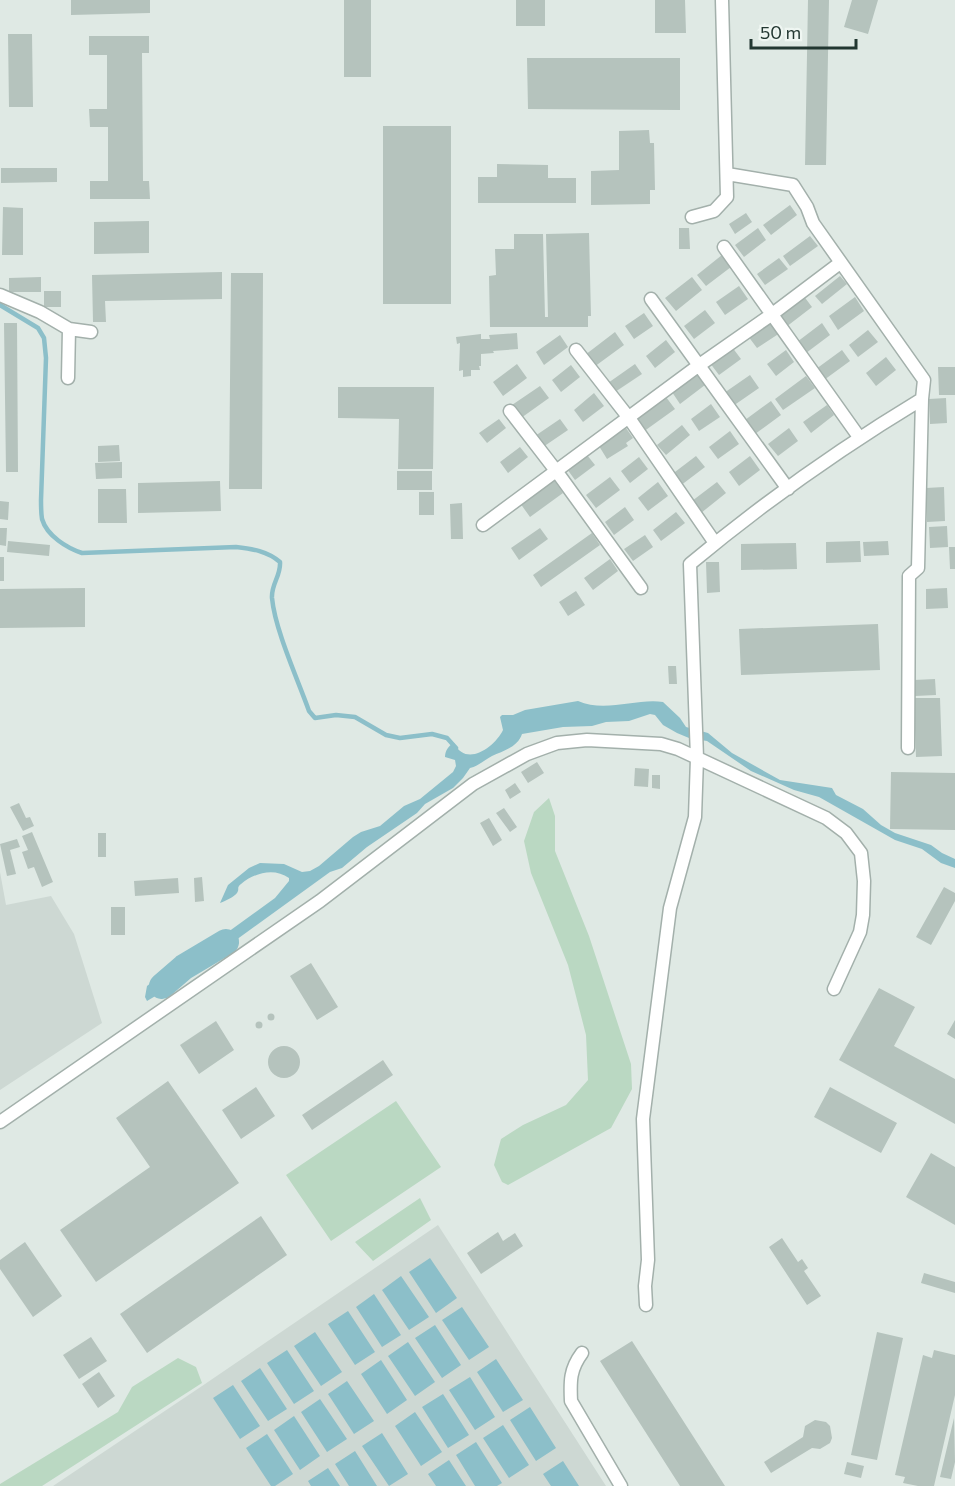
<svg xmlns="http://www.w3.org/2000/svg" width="955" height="1486" viewBox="0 0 955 1486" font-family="Commissioner,sans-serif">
<rect width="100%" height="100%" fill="#dfe9e4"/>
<path fill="#cdd8d3" d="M0 872 6 905 51 896 74 934 102 1023 0 1090Z
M438 1225 606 1486H53L205 1384Z"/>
<path fill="#bad8c2" d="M549 798 555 816V851L589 936 631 1064 632 1089 611 1128 508 1185 502 1182 494 1165 501 1139 523 1125 566 1105 588 1080 586 1035 568 965 531 873 524 841 534 812Z
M396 1101 441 1167 331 1241 286 1175Z
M420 1198 431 1220 373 1261 355 1242Z
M178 1358 196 1367 202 1383 42 1486H0V1484L118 1412 132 1387Z"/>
<path fill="#8cbfc9" d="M578 701C605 713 637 698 663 702L680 718 686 727 708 733 732 753 780 780 832 788 836 795 863 809 881 825 895 833 931 845 942 853 955 859V868L941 863 922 849 895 840 819 797 794 790 751 771 707 741 689 738 677 733 663 725 655 715 650 714 629 721 606 722 592 726 563 727 522 734C518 747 503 751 492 756 484 760 479 766 470 768L463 778 453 788 425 804 417 813 367 847 342 868 330 872 196 969V952L217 940 275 898 289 881V878C274 867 254 873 241 884 236 888 240 888 237 893 234 897 225 901 220 903L228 885 249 868 260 863 284 864 302 872 310 871 319 866 353 837 361 832 380 826 404 806 420 799 453 772 456 766 455 760 445 757C445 751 448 746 454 743 466 768 495 747 503 730L500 717 502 715H513L525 710Z
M188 955 189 976 147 1001 145 997 147 986C163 974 175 971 188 955Z
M430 1258 457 1298 436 1313 409 1272Z
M401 1276 429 1317 409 1330 382 1290Z
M374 1294 401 1335 382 1347 356 1307Z
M462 1307 489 1347 469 1360 442 1320Z
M348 1311 375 1352 355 1365 328 1324Z
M435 1325 461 1365 442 1378 415 1338Z
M315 1332 342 1372 321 1386 294 1346Z
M408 1342 435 1382 415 1396 388 1356Z
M287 1350 314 1391 294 1404 267 1363Z
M496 1359 523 1400 503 1412 477 1372Z
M381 1360 407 1400 387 1414 361 1374Z
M260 1368 287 1409 268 1421 241 1381Z
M470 1377 495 1417 475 1430 449 1390Z
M347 1381 374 1421 354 1434 328 1394Z
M233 1385 260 1426 240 1439 213 1398Z
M443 1394 469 1435 448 1448 422 1407Z
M320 1399 347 1439 327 1452 301 1412Z
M530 1407 556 1448 536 1461 510 1420Z
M415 1412 442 1452 421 1466 395 1426Z
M294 1416 320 1456 300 1470 274 1430Z
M503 1425 529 1465 509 1478 483 1438Z
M382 1433 408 1474 389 1486 362 1446Z
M267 1434 293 1474 275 1486H271L246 1448Z
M476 1442 502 1483 497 1486H475L456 1455Z
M355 1451 377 1486H349L335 1464Z
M449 1460 466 1486H436L428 1474Z
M563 1461 579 1486H551L543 1474Z
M328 1468 340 1486H311L308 1481Z"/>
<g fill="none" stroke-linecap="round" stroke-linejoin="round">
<path stroke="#8cbfc9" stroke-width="4.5" d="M0 305 38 328 44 338 46 358 41 500C41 506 41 513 42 519 47 536 67 548 82 553L236 547C253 549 267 551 280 562 281 576 271 584 272 598 275 630 298 680 309 711L315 718 336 715 355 717 386 735 400 738 432 734 447 738 456 748"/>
<path stroke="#8cbfc9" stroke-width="26" d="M162 986 184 967 226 942"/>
</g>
<path fill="#b5c3bd" d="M71 0H150V13L71 15Z
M344 0H371V77H344Z
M516 0H545V26H516Z
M655 0H685L686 33H655Z
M808 0H829L826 165H805Z
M852 0H878L868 34 844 27Z
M8 34H32L33 107H9Z
M89 36H149V53H142L143 181H149L150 199H90V181H108V127H90L89 109H107V55H89Z
M527 58H680V110L528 109Z
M383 126H451V304H383Z
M649 130 650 143H654L655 190H650V204L591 205V171L619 170V131Z
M497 164 548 165V178H576V203H478V177H497Z
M1 168H57V182L1 183Z
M790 205 797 215 771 235 763 225Z
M3 207 23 208V255H2Z
M746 213 752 222 735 234 729 224Z
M149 221V253L94 254V222Z
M679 228H689L690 249H679Z
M758 228 766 240 744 257 735 245Z
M589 233 591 316H588V327H490L489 276 496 275 495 249H514V234H543L545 317H548L546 234Z
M810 236 818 246 790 266 783 256Z
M722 255 731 267 706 286 697 275Z
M779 258 788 269 765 285 757 274Z
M222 272V299L105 301 106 322H93L92 275Z
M231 273H263L262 489H229Z
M840 276 847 284 822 304 815 296Z
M41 277V292H9V278Z
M692 277 702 290 676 311 665 298Z
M739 286 748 299 725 315 716 302Z
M44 291H61V307H44Z
M803 295 812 307 786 327 777 315Z
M855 297 864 311 838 330 829 316Z
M705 310 715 323 694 339 684 326Z
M644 313 653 326 634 339 625 326Z
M771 321 780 333 757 348 748 336Z
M4 323H17L18 472H6Z
M822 323 830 335 806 353 797 342Z
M868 330 878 342 858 357 849 345Z
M615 332 624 345 594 367 585 355Z
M517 333 518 349 493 351 494 353 481 354V366H479L480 370H471V376L463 377V370L459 371 460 343 457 344 456 337 481 334V339H490L489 335Z
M560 335 568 347 544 365 536 352Z
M666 340 675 352 655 368 646 356Z
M732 347 741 359 719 375 710 363Z
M786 350 794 362 776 376 767 364Z
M842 350 850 361 824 380 816 369Z
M886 357 896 370 876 386 866 373Z
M517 364 527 378 503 396 493 382Z
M635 364 642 374 615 392 608 383Z
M571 365 580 377 561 392 552 380Z
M938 367H955V395H939Z
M697 374 705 385 680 404 672 392Z
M750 375 759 388 733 406 724 393Z
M806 376 815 388 783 410 775 399Z
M540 386 549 398 521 418 512 405Z
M338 387H434L433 469H398L399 419 338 418Z
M594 393 604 406 583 422 574 410Z
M666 397 675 409 643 432 634 421Z
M946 398 947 423 930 424 929 399Z
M771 401 781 415 755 434 745 420Z
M711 404 720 417 699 431 691 419Z
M827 405 834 415 811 433 803 422Z
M499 419 506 428 487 443 479 433Z
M560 419 568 430 543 447 535 436Z
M682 425 690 435 666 455 657 445Z
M626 428 633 438 626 443 628 446 607 459 599 446Z
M789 428 798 441 778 456 768 444Z
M730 431 739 444 718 459 709 447Z
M119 445 120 461 98 462V446Z
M520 447 528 457 508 473 500 462Z
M587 455 595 465 575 480 567 469Z
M696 456 705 467 680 486 671 475Z
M750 456 760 470 739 486 729 472Z
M639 457 648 469 630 483 621 471Z
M122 462V478L96 479 95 463Z
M397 471H432V490H397Z
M610 477 620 490 596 508 586 495Z
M553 479 563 493 530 517 520 503Z
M220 481 221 511 138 513V483Z
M658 482 668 496 648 511 638 498Z
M717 482 726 493 701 513 692 501Z
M944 487 945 521 927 522 926 488Z
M98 489H126L127 523H98Z
M419 492H434V515H419Z
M0 501 9 502 8 520 0 519Z
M462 503 463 539H451L450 504Z
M625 507 634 520 614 535 605 522Z
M676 512 685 523 661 541 653 530Z
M947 526 948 547 930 548 929 527Z
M0 528H7L6 546 0 545Z
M540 528 548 539 519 560 511 548Z
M592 533 600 545 541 587 533 575Z
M645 535 653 547 633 561 624 549Z
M8 541 50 545 49 556 7 552Z
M860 541 861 562 826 563V542Z
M888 541 889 555 864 556 863 542Z
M796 543 797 569 741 570V544Z
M949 547H955V569H950Z
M0 557H4V581H0Z
M610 559 618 571 593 590 584 578Z
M706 562H719L720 592 707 593Z
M85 588V627L0 628V589Z
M947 588 948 608 926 609V589Z
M576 591 585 605 568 616 559 602Z
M878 624 880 670 741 675 739 629Z
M668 666H676L677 684H669Z
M935 679 936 695 915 696 914 680Z
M914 698H940L942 756 916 757Z
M537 762 544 773 528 783 521 772Z
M635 768 649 769 648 787 634 786Z
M891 772 955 773V830L890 829Z
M652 775H660V789L652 788Z
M515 783 521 792 510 799 505 790Z
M19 803 26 818 30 817 34 826 23 831 10 807Z
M504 808 517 827 510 832 496 813Z
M489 818 502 840 493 846 480 823Z
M32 832 53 882 42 887 34 867 28 869 22 852 28 850 22 836Z
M98 833H106V857H98Z
M17 839 20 847 10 850 16 874 7 876 0 844Z
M202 877 204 901 195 902 194 878Z
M178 878 179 893 135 896 134 881Z
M944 887 955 893V901L931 945 916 937Z
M111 907H125V935H111Z
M311 963 338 1007 317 1020 290 976Z
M879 988 915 1007 894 1046 955 1079V1124L839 1060Z
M267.5 1017a3.5 3.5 0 1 1 7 0a3.5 3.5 0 1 1-7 0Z
M955 1020V1039L947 1034Z
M216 1021 234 1050 199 1074 180 1045Z
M255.5 1025a3.5 3.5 0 1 1 7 0a3.5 3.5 0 1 1-7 0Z
M268 1062a16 16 0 1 1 32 0a16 16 0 1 1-32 0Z
M383 1060 393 1075 312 1130 302 1115Z
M168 1081 239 1183 96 1282 60 1230 150 1167 116 1118Z
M256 1087 275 1116 241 1139 222 1110Z
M830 1087 897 1123 881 1153 814 1117Z
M931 1153 955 1167V1225L906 1197Z
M261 1216 287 1255 147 1353 120 1314Z
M498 1232 503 1241 515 1233 523 1246 481 1274 467 1253Z
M782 1238 798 1262 802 1259 808 1268 804 1271 821 1296 807 1305 769 1247Z
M25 1242 62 1296 33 1317 0 1269V1260Z
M924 1273 955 1282V1293L921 1283Z
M877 1332 903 1338 877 1460 851 1455Z
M91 1337 107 1361 79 1379 63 1355Z
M632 1341 725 1486H680L600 1361Z
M934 1350 955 1355V1395L934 1486H918L903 1483 905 1477 895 1475 923 1355 932 1358Z
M99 1372 115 1396 98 1408 82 1384Z
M954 1418 955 1462 951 1479 940 1477Z
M815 1420 826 1422 830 1426 832 1438 830 1443 820 1449 812 1448 771 1473 764 1462 803 1437 805 1426Z
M847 1462 864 1466 861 1478 844 1474Z"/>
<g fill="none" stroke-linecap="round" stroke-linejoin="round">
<defs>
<path id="street" d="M692 217 714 211 727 197 722 0
M724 247 859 437
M0 295 40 312 69 329 68 378
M651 299 788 489
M69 329 91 332
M576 350 629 418 715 543
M510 411 557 472 641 588
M483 525 698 366 771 315 840 263
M908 748 909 576 918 568 922 399
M0 1122 320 901 473 784 527 754 557 743 587 740 661 744 678 749 826 818 846 833 861 853 864 881 863 915 860 932 834 989
M646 1305 645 1286 648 1260 643 1119 670 908 695 817 697 758 690 564C763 503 841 448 922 399L924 380 813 223 807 207 793 185 727 174
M582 1353C570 1369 570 1381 571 1401L621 1486"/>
</defs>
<use href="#street" stroke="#a3b0ab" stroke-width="15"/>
<use href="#street" stroke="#fff" stroke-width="12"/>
</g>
<path d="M751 39v9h105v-9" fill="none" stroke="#223731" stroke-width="3"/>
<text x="760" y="39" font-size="18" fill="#223731" stroke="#eff6f2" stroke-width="4.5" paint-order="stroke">50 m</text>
</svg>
